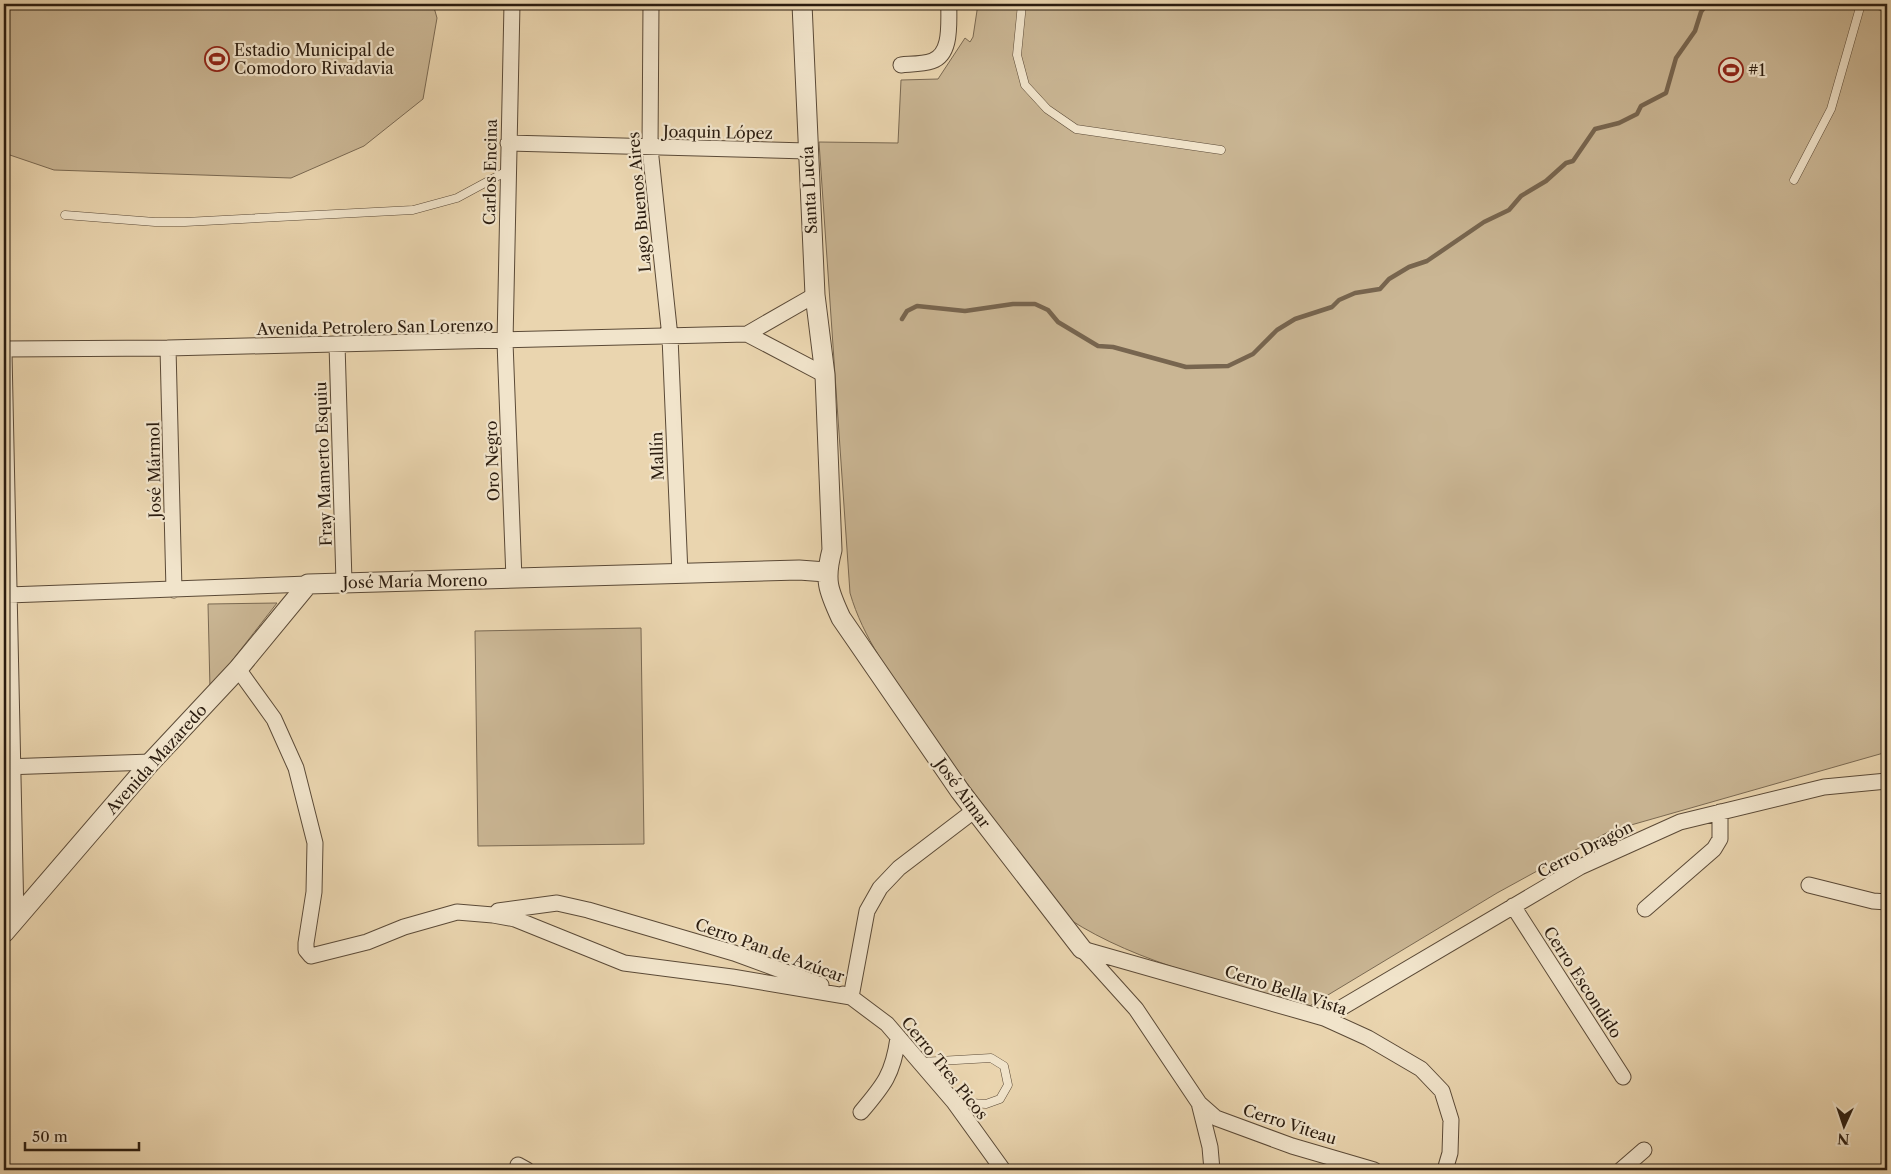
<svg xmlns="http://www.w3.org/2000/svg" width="1891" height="1174" viewBox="0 0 1891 1174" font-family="'Libre Caslon Text',serif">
<rect width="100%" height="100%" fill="#ead5af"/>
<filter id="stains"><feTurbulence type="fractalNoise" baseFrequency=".004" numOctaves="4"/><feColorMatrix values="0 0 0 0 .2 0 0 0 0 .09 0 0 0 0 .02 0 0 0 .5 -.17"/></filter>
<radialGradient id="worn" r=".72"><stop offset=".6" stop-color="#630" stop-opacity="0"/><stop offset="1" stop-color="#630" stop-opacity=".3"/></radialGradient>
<path fill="#cab694" stroke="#7a6952" d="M4 4H433L437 18 423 99 364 146 291 178 54 170 4 153Z
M978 4H1887V752L1610 831 1497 893 1308 1007C1229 983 1138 964 1069 919 1017 850 965 783 917 713 891 675 863 638 850 593L819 142 898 143 901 80 938 79 965 38 970 42 973 37Z
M277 603 210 689 208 604Z
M641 628 644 844 478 846 475 631Z"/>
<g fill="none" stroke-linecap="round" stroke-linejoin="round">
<path stroke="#77654f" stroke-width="4.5" d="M1868 4 1887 11
M902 319 907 311 917 306 965 311 1013 304H1035L1048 310 1058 322 1098 346 1113 347 1186 367 1228 366 1253 354 1277 330 1295 319 1332 307 1339 300 1355 293 1380 289 1389 279 1409 267 1427 261 1484 222 1509 210 1521 196 1546 181 1566 163 1573 161 1595 129 1619 123 1637 114 1641 106 1666 93 1676 58 1695 31 1701 12 1707 4"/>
<defs>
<path id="service" d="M1022 4 1017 55 1025 85 1047 109 1076 129 1221 150
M1794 180 1831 109 1861 4
M65 215 155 222H185L413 210 457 198 507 171
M921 1062 991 1058 1004 1066 1008 1085 1000 1099 986 1104 956 1102"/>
<path id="minor" d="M512 4 505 342 514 579
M651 4 650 148 670 337 680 574
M901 65C911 64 923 64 932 61 953 54 948 20 949 4
M508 143 807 151
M747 334 815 295
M337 344 344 582
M168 348 174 590
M4 349 168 348 747 334 825 375
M4 353 16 919
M8 595 308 584
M238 669 274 719 296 768 315 843 314 892 306 943V950L311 956 367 942 404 927 457 912 493 915 515 919 624 963 732 977 851 997
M4 767 151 762
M1809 885 1873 901 1887 902
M1513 906 1623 1077
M1645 909 1714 849 1720 839V812
M498 911 557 903 588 910 734 953 821 985
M1082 949 1324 1018 1368 1038 1421 1069 1442 1091 1451 1120 1450 1153 1445 1170
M1082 949 1136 1009 1199 1103 1210 1147 1212 1170
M843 994 851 997 887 1024 954 1102 1003 1170
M851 997 867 911 880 888 899 868 975 810
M1324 1018 1580 867 1680 822 1824 787 1887 781
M1199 1103 1216 1118 1292 1146 1374 1170
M861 1112C884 1085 893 1074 898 1038
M518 1165 527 1170
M1621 1170 1644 1150"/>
<path id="tertiary" d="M802 4 815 295 825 375 832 550C824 580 828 590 841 618L960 791 1082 949
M4 933 151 762 238 669 308 584 799 570 826 572"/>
</defs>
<use href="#service" stroke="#5b4a37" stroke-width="9"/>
<use href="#minor" stroke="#5b4a37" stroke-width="17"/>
<use href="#tertiary" stroke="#5b4a37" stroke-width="21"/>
<use href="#service" stroke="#f1e4cb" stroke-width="8"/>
<use href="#minor" stroke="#f1e4cb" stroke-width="15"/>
<use href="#tertiary" stroke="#f1e4cb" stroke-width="19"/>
</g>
<defs>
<symbol id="stadium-ring" viewBox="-11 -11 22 22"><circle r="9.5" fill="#f1e4cb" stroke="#8f2418" stroke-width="1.5"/><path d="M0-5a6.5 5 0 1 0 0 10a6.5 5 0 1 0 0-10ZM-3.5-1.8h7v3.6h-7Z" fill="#8f2418"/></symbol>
</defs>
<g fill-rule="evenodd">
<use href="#stadium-ring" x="203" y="45" width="28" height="28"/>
<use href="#stadium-ring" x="1717" y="56" width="28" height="28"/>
</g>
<g text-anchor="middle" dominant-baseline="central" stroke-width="4.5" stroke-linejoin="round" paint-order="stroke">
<g font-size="16" fill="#2b1c0f" stroke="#f1e4cb" text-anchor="start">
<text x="234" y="50">Estadio Municipal de<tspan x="234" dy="18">Comodoro Rivadavia</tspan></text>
<text x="1748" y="70">#1</text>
</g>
<g font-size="16" fill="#2b1c0f" stroke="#f1e4cb">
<text transform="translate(718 132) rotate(1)">Joaquin López</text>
<text transform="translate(490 172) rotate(-89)">Carlos Encina</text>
<text transform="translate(809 190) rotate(-93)">Santa Lucía</text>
<text transform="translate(639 202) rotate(-95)">Lago Buenos Aires</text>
<text transform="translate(375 327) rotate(-1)">Avenida Petrolero San Lorenzo</text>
<text transform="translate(657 456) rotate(-92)">Mallín</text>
<text transform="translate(492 461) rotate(-92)">Oro Negro</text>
<text transform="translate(323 464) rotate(-92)">Fray Mamerto Esquiu</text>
<text transform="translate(154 470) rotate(-91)">José Mármol</text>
<text transform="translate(415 581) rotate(-1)">José María Moreno</text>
<text transform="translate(156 759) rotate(-48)">Avenida Mazaredo</text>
<text transform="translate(963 793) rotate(54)">José Aimar</text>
<text transform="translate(1585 849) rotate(-27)">Cerro Dragón</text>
<text transform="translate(770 950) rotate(20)">Cerro Pan de Azúcar</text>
<text transform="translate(1583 982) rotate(57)">Cerro Escondido</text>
<text transform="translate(1286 990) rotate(18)">Cerro Bella Vista</text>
<text transform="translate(945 1068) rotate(51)">Cerro Tres Picos</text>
<text transform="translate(1290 1124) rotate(18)">Cerro Viteau</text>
</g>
</g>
<rect width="1891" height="1174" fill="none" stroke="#ead5af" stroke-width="20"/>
<rect x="5" y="5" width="1881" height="1164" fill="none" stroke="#2b1c0f" stroke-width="2.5"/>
<rect x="10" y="10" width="1871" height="1154" fill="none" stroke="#2b1c0f"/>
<g transform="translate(1844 1126) rotate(183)" stroke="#f1e4cb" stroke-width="4" paint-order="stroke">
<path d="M0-4L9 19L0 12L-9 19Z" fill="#2b1c0f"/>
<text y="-8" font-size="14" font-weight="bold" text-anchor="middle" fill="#2b1c0f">N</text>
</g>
<path d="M25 1142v8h114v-8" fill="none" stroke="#2b1c0f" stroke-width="2.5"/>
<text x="32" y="1142" font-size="15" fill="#2b1c0f" stroke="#f1e4cb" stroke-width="4" paint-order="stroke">50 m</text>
<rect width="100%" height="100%" filter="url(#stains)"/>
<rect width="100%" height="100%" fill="url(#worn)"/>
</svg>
